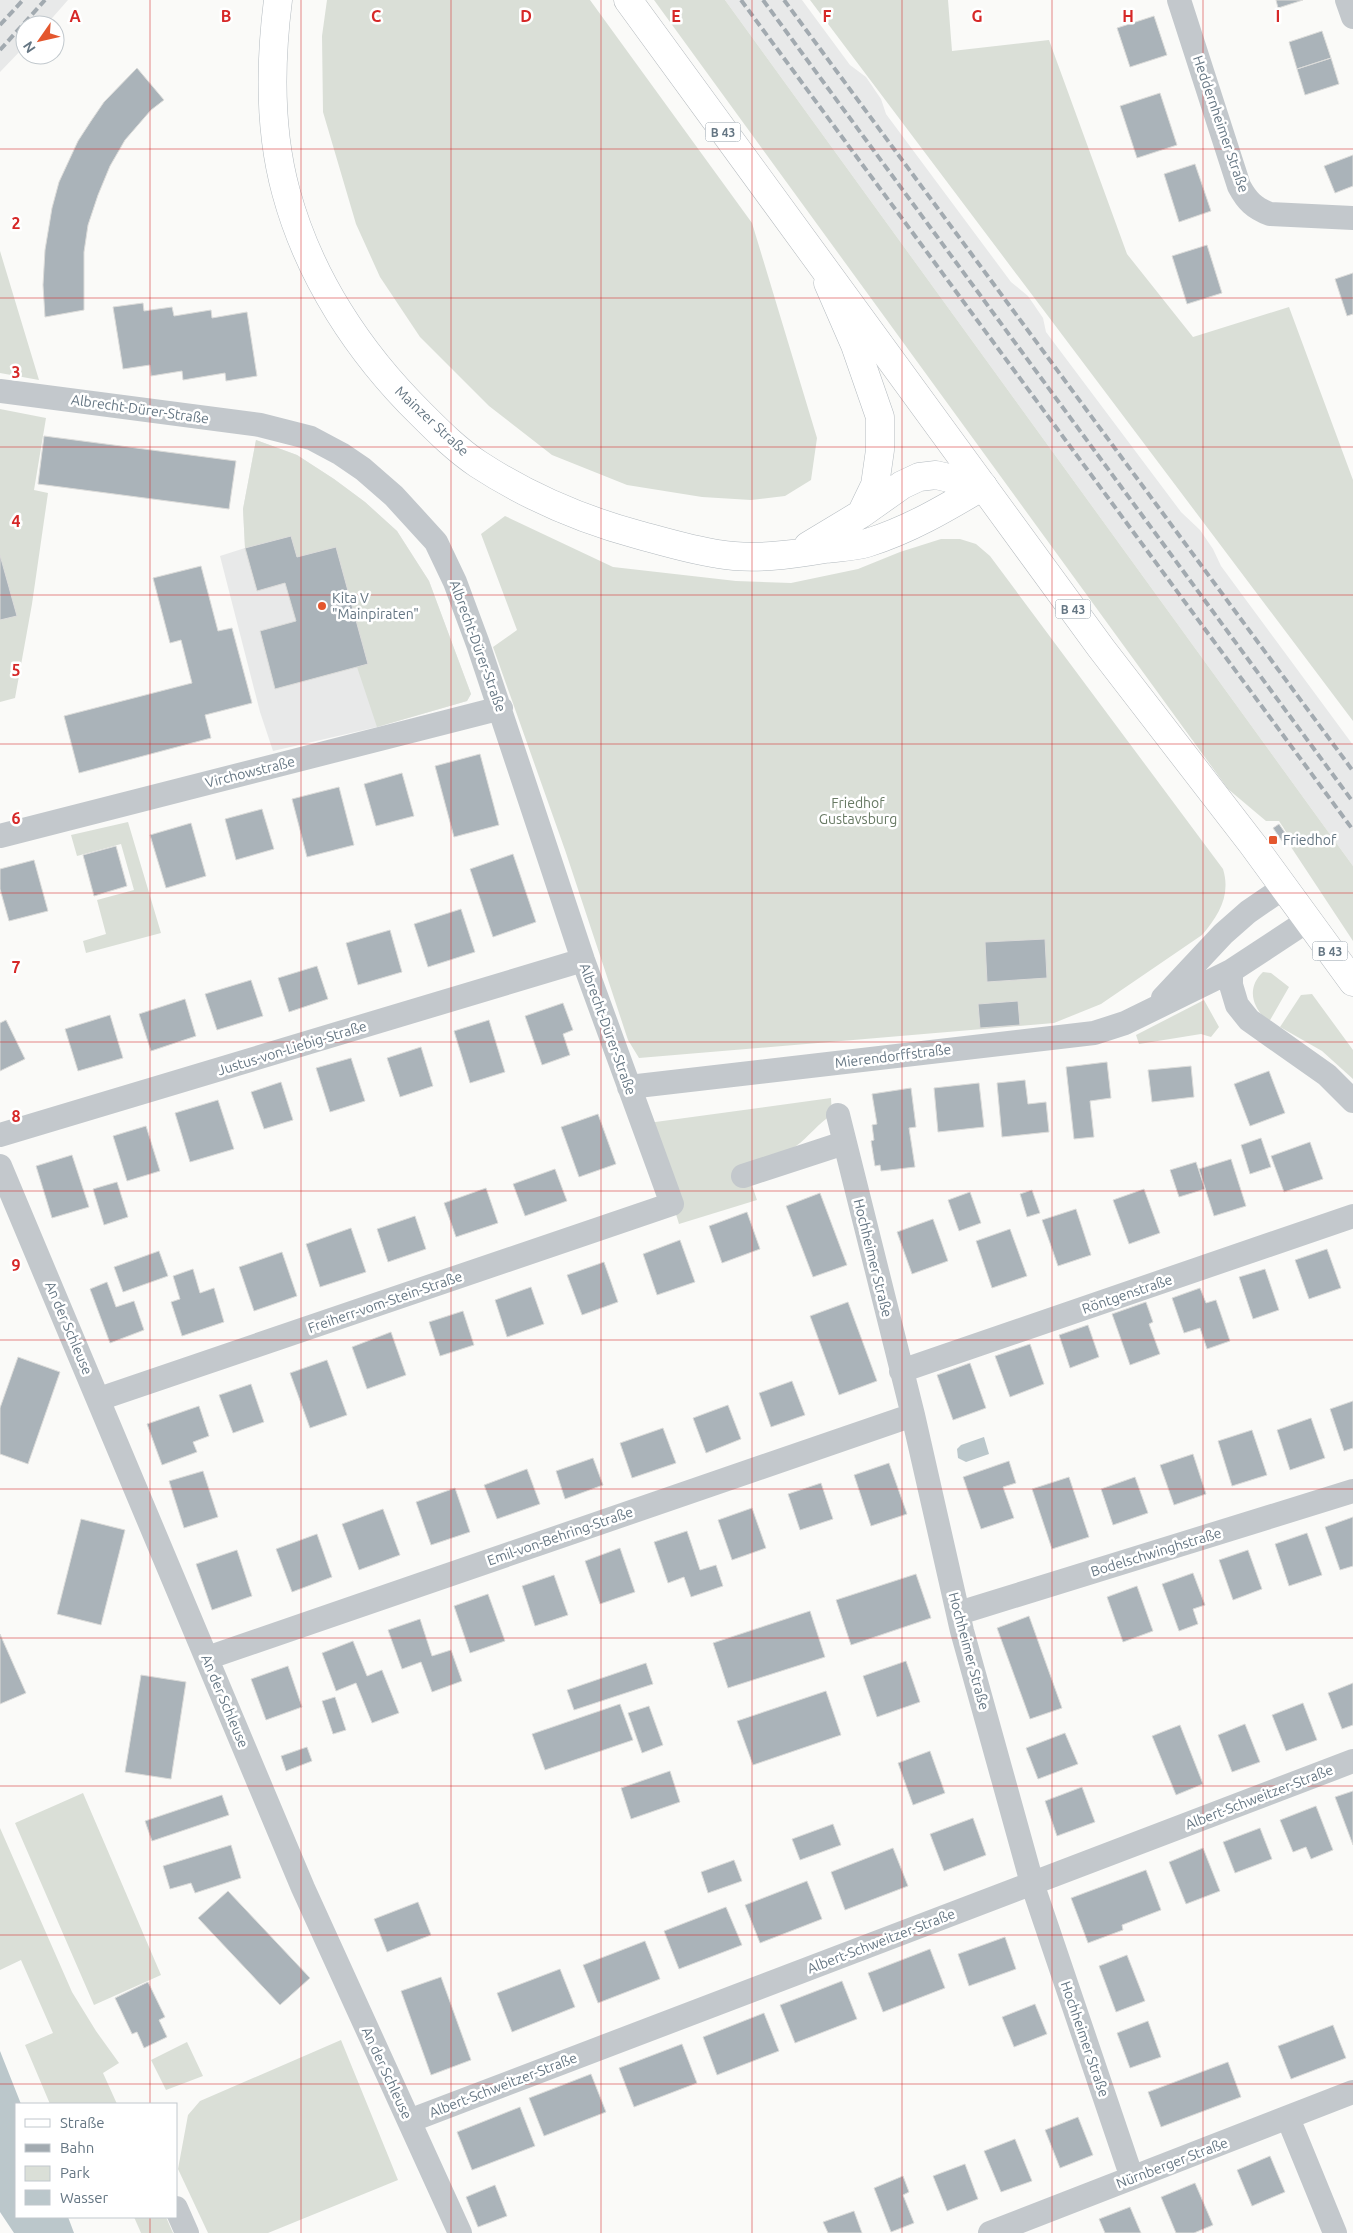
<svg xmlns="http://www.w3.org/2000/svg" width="1353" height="2233" viewBox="0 0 1353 2233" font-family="Ubuntu,sans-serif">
<rect width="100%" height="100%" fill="#fafaf8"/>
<path fill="#e8e9e9" d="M0 0H68L46 25H25V46L0 72Z
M725 0H802L850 65 866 77 881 99 886 114 1011 282 1028 296 1043 318 1046 332 1181 512 1200 530 1213 549 1221 566 1353 745V866Z
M256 440 297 455 334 479 365 502 397 531 429 581 471 694 467 701 377 727 273 751 260 712 220 556 245 548 243 509Z"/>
<path fill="#dadfd7" d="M327 0H590L752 223 817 438 811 480 785 496 751 500 702 497 627 485 552 455 489 406 420 337 380 277 356 224 323 112 322 36Z
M654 0H725L1353 866V941L1291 847 1294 844 1279 821H1266L1228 789Z
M810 0H948L952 51 1049 40 1127 254 1193 337 1289 307 1353 480V721Z
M0 251 39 380 0 373Z
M0 409 46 418 34 490 48 493 32 604 15 698 0 702Z
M256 440 297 455 334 479 365 502 397 531 429 581 471 694 467 701 377 727 357 667 368 664 336 547 297 557 291 536 245 548 243 509Z
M505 516 613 567 736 581 791 583 858 569 900 552 941 539H960L976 544 990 556 1223 869C1231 895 1219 915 1202 935L1101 1004 1054 1023 639 1058 628 1040 565 850 493 647 517 630 481 534Z
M128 822 161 933 86 953 83 941 106 934 97 900 134 890 121 844 77 856 71 835Z
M1263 972 1271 973 1289 987 1269 1022C1252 1008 1246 988 1263 972Z
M1312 994 1353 1050V1079L1322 1051 1280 1027 1301 995Z
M1204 1000 1219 1027 1211 1037 1201 1034 1139 1044 1136 1035Z
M831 1098 832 1115C818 1123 809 1137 796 1146 781 1156 763 1162 746 1168L757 1200 679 1224 648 1123Z
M83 1793 161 1975 94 2005 15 1823Z
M0 1828 72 1992 96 2031 119 2063 103 2073 117 2104H50L25 2045 53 2033 21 1960 0 1970Z
M341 2040 398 2180 268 2233H208L178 2169 188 2115 200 2101Z
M187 2042 203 2076 166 2090 151 2060Z
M134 2217H166L173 2233H141Z"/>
<path fill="#bbc7cb" d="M984 1437 989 1454 966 1462 958 1458 957 1449 961 1445Z
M0 2051 21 2104H16V2217H68L74 2233H14L0 2212Z"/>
<path fill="#aab3b9" stroke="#dcdcda" d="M1276 0H1303L1278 8Z
M1154 16 1167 55 1130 67 1117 28Z
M1322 31 1331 58 1297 69 1289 42Z
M1331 58 1339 84 1305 95 1297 69Z
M137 68 164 100 151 110 125 140 110 166 98 195 88 225 84 252V310L45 317 43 285 45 250 52 208 59 182 78 141 91 121 104 102Z
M1160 93 1177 145 1137 158 1120 106Z
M1353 155V186L1335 193 1324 166Z
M1195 164 1211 211 1179 222 1164 174Z
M1207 245 1222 293 1187 304 1172 256Z
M1353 273V314L1347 316 1335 279Z
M143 303 144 311 172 307 174 316 211 310 212 318 247 312 257 376 226 381 225 373 183 380 182 371 151 376 150 365 123 369 113 307Z
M44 436 236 461 229 509 38 484Z
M291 536 297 557 336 547 368 664 275 689 260 631 296 621 285 583 257 591 245 548Z
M0 555 17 616 0 620Z
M201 566 218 631 232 628 252 703 205 715 211 738 79 773 64 716 192 683 181 640 170 643 153 578Z
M480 754 499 825 454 837 435 766Z
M402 773 414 816 376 826 364 784Z
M339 787 354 845 307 857 292 799Z
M262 809 274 849 236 860 225 819Z
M191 823 206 876 166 888 150 835Z
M1279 824 1290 840 1284 844 1273 828Z
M116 846 127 886 94 896 83 855Z
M513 854 536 922 493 937 470 869Z
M34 860 48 911 9 921 0 889V869Z
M461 909 475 952 428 967 414 924Z
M390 930 402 972 358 985 346 943Z
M1045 939 1047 978 987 982 985 942Z
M317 966 328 999 289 1012 278 978Z
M251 980 263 1016 217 1030 205 994Z
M185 999 196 1036 151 1051 139 1014Z
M1018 1001 1020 1025 980 1028 978 1004Z
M563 1003 573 1030 563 1034 570 1055 542 1065 525 1016Z
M110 1015 123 1058 78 1071 65 1029Z
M6 1020 25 1059 0 1071V1023Z
M489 1020 505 1072 470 1083 454 1031Z
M421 1047 433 1086 400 1097 387 1058Z
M351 1058 365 1101 330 1112 316 1068Z
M1107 1062 1111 1098 1090 1101 1094 1137 1074 1139 1066 1067Z
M1191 1066 1194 1097 1152 1102 1148 1070Z
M1269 1071 1285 1113 1250 1126 1234 1084Z
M1025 1080 1028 1104 1046 1102 1049 1132 1002 1137 997 1083Z
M281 1082 293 1120 264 1129 251 1092Z
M979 1083 984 1127 938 1132 934 1088Z
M911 1088 916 1127 909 1128 915 1167 881 1171 880 1165 875 1166 871 1141 874 1140 872 1125 877 1124 872 1094Z
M218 1100 234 1149 190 1162 175 1113Z
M598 1114 616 1164 579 1177 561 1127Z
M146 1126 160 1171 127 1181 113 1136Z
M1261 1138 1271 1167 1250 1174 1241 1145Z
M1310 1142 1323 1179 1284 1192 1271 1156Z
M72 1155 89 1207 52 1218 36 1166Z
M1231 1159 1246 1206 1214 1216 1199 1169Z
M1196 1162 1205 1189 1179 1197 1170 1170Z
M555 1169 567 1201 525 1216 513 1184Z
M117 1182 128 1217 104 1225 93 1189Z
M486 1188 498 1223 456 1237 444 1203Z
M1144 1189 1160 1233 1129 1244 1113 1200Z
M1032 1190 1040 1213 1027 1217 1020 1194Z
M970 1192 981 1223 959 1231 948 1200Z
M820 1193 847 1265 813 1277 786 1206Z
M1076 1209 1091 1255 1058 1266 1042 1220Z
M747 1212 760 1249 722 1263 709 1226Z
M415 1216 426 1249 388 1262 377 1229Z
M933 1219 948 1261 912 1274 897 1232Z
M351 1228 366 1272 320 1287 306 1244Z
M1010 1229 1027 1276 992 1288 976 1241Z
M680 1240 695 1282 657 1295 643 1254Z
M1327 1249 1341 1288 1309 1299 1295 1260Z
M159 1251 168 1276 123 1292 114 1267Z
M282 1252 297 1296 254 1311 239 1267Z
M604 1262 618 1302 582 1315 567 1275Z
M193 1269 200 1293 214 1288 224 1322 182 1336 171 1302 180 1299 173 1276Z
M1265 1269 1279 1310 1253 1319 1239 1277Z
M107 1282 116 1307 134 1301 144 1330 110 1343 90 1289Z
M531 1287 544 1324 507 1337 495 1300Z
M1200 1288 1206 1303 1216 1300 1230 1341 1207 1349 1200 1328 1184 1333 1172 1298Z
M848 1302 877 1381 839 1395 810 1316Z
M1146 1302 1153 1322 1149 1324 1160 1354 1130 1365 1112 1314Z
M463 1311 474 1345 440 1356 429 1322Z
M1088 1325 1099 1357 1070 1368 1059 1335Z
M391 1332 406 1375 367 1389 352 1347Z
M1030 1344 1044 1384 1010 1397 995 1356Z
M18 1357 60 1372 28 1464 0 1454V1408Z
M327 1360 347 1415 310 1428 290 1373Z
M970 1363 986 1408 953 1420 937 1375Z
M792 1381 805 1415 771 1427 759 1393Z
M251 1384 264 1422 233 1433 219 1395Z
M1353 1401V1448L1344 1451 1330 1409Z
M728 1405 741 1439 706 1453 693 1418Z
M199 1406 209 1436 193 1442 197 1452 162 1465 147 1424Z
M1311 1418 1325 1458 1290 1470 1277 1430Z
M663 1428 676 1463 632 1478 620 1443Z
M1252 1430 1267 1475 1232 1486 1218 1441Z
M1193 1454 1206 1494 1174 1505 1160 1465Z
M593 1458 603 1485 565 1499 556 1471Z
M1009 1461 1016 1483 1003 1487 1014 1518 981 1529 963 1477Z
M889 1463 907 1514 871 1526 854 1475Z
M527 1469 540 1504 497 1519 484 1485Z
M203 1471 218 1517 184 1528 169 1481Z
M1069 1477 1089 1537 1052 1549 1032 1489Z
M1135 1477 1148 1513 1113 1525 1101 1489Z
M821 1483 833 1519 800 1530 788 1494Z
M455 1488 470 1532 431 1545 416 1502Z
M752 1508 766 1548 732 1560 718 1520Z
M383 1509 400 1555 359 1570 342 1524Z
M1353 1517V1566L1340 1570 1325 1527Z
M81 1519 125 1530 101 1625 57 1614Z
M687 1531 700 1570 716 1565 723 1586 691 1597 684 1577 668 1583 654 1542Z
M1307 1533 1322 1575 1289 1586 1275 1544Z
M317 1534 332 1577 292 1592 276 1549Z
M620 1548 635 1592 600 1604 585 1561Z
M237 1550 252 1596 212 1610 196 1564Z
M1248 1550 1262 1589 1233 1600 1219 1560Z
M1193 1573 1205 1605 1193 1609 1198 1624 1179 1631 1162 1584Z
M916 1574 931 1618 851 1645 836 1600Z
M554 1575 568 1615 535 1626 522 1586Z
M1137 1586 1153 1631 1123 1642 1107 1597Z
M488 1594 505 1641 470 1653 454 1606Z
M810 1611 825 1657 728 1688 713 1643Z
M1029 1616 1062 1708 1030 1719 997 1628Z
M420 1619 432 1656 451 1650 462 1681 432 1692 421 1662 402 1669 388 1630Z
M0 1634 26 1693 0 1704Z
M353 1641 367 1676 382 1670 399 1713 372 1723 356 1683 336 1691 322 1653Z
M906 1661 920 1702 877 1717 863 1676Z
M646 1663 653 1684 574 1710 567 1690Z
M288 1666 302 1707 266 1720 251 1679Z
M141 1675 186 1682 171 1779 125 1772Z
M1353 1683V1725L1342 1729 1328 1693Z
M826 1691 841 1735 753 1765 737 1721Z
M335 1697 346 1730 333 1734 322 1701Z
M1303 1703 1317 1740 1286 1751 1272 1715Z
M620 1704 633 1740 545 1770 532 1734Z
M649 1706 663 1745 642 1753 628 1713Z
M1245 1724 1260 1762 1232 1772 1218 1735Z
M1180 1725 1203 1784 1176 1795 1152 1736Z
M1065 1733 1078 1764 1038 1779 1026 1748Z
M307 1747 312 1761 286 1771 281 1756Z
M930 1751 945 1793 913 1805 898 1763Z
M670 1771 680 1802 631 1819 621 1788Z
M1082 1787 1095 1822 1057 1836 1045 1801Z
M1353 1791V1845L1335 1797Z
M222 1795 229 1815 152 1841 145 1821Z
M1316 1806 1333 1850 1311 1859 1306 1847 1293 1852 1280 1820Z
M973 1818 986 1855 944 1871 930 1834Z
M833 1824 841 1845 800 1860 792 1839Z
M1260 1828 1272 1859 1235 1873 1223 1842Z
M231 1845 241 1878 195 1893 191 1883 170 1889 163 1866Z
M893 1848 908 1886 845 1910 831 1872Z
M1203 1848 1220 1891 1186 1904 1169 1862Z
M734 1860 742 1881 708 1893 701 1872Z
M1146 1870 1161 1910 1122 1925 1123 1930 1088 1943 1071 1898Z
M807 1881 822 1919 760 1943 745 1905Z
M228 1891 310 1978 280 2005 198 1918Z
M418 1902 431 1935 387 1952 374 1919Z
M726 1907 742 1945 679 1969 664 1931Z
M1005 1937 1016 1969 969 1986 958 1954Z
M645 1941 660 1979 598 2003 583 1965Z
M930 1949 945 1988 883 2012 868 1973Z
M1127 1955 1145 2001 1116 2012 1099 1966Z
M560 1969 575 2007 512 2032 497 1993Z
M441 1977 471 2060 431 2075 401 1991Z
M842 1981 857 2019 795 2043 780 2005Z
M148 1982 165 2017 159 2020 167 2037 144 2048 137 2032 132 2034 115 1998Z
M1035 2004 1047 2034 1014 2047 1002 2017Z
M764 2013 779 2051 717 2075 703 2037Z
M1148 2021 1161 2057 1130 2068 1117 2033Z
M1333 2025 1346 2058 1291 2079 1278 2046Z
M682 2044 697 2083 634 2107 619 2068Z
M1228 2062 1241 2097 1161 2127 1148 2092Z
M591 2074 606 2112 544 2136 529 2098Z
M520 2107 535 2146 472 2170 457 2132Z
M1078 2117 1093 2155 1060 2168 1045 2130Z
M1015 2139 1032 2181 1001 2192 984 2151Z
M1270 2156 1285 2192 1252 2206 1237 2170Z
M965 2164 978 2199 947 2211 933 2176Z
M903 2176 909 2192 903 2195 914 2223 891 2232 874 2188Z
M1195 2183 1213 2225 1194 2233H1176L1161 2197Z
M495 2185 507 2216 478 2227 466 2197Z
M1130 2207 1141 2233H1105L1099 2219Z
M854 2211 862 2233H828L823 2222Z"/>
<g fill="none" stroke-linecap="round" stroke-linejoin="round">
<defs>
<path id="secondary" d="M278 0C270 63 269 130 286 192 309 277 359 353 421 414 439 432 457 450 478 464 527 496 583 520 639 535 665 542 691 550 718 554 752 560 790 555 825 549 839 547 854 547 867 543 909 530 946 508 983 486
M828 283 855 345 880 417V450L875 485 861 514
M808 546 861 514 902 485 919 477 936 475 983 486"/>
<path id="primary" d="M628 0 1101 648 1253 845 1353 982"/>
</defs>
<use href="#secondary" stroke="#b3babf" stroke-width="29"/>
<use href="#primary" stroke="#b5babe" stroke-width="29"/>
<path stroke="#c3c8cc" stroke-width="24" d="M1179 0 1239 186C1247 201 1254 208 1270 214L1353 218
M1347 0 1353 17
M0 391 260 425 311 438 341 454 363 469 394 496 436 542 455 582 478 644 583 960 672 1204 99 1399
M0 836 501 708
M1231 971V985L1237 1005 1249 1020 1327 1075 1353 1101
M1163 998 1223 934 1248 912 1283 888
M629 1087 1094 1033 1125 1023 1231 971 1307 921
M838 1115 913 1415 962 1631 1032 1883 1132 2178
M0 1135 583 960
M0 1166 303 1888 460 2233
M743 1176 844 1143
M901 1371 1353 1216
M959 1613 1353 1491
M207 1658 913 1415
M1288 2118 1335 2233
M409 2121 1353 1761
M176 2208 187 2233
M990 2233 1353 2092"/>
<use href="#secondary" stroke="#fff" stroke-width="28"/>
<use href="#primary" stroke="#fff" stroke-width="28"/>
<path stroke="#a2aab0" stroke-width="4" stroke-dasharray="8 4" stroke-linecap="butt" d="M741 0 1353 830
M763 0 1353 802
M784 0 1353 771
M0 25 23 0
M0 50 45 0"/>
</g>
<path fill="none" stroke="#d62828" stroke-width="1" stroke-opacity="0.55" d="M150 0V2104M301 0V2233M451 0V2233M601 0V2233M752 0V2233M902 0V2233M1052 0V2233M1203 0V2233M0 149H1353M0 298H1353M0 447H1353M0 595H1353M0 744H1353M0 893H1353M0 1042H1353M0 1191H1353M0 1340H1353M0 1489H1353M0 1638H1353M0 1786H1353M0 1935H1353M0 2084H1353M150 2217V2233"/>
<g fill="#e4572e" stroke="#fff" stroke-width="2">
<circle cx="322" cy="606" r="5"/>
<rect x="1268" y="835" width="10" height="10" rx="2.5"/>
</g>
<g text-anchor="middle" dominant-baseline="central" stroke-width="5" stroke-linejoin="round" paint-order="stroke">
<g fill="#fff" stroke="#939fa8" stroke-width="1">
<rect x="705.5" y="122.5" width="35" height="19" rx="4"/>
<rect x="1055.5" y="599.5" width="35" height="19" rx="4"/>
<rect x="1312.5" y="941.5" width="35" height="19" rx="4"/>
</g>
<g font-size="12" font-weight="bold" fill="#657683">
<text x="723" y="132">B 43</text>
<text x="1073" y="609">B 43</text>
<text x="1330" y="951">B 43</text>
</g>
<g font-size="14" fill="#657683" stroke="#fff">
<text transform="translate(1221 124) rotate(71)">Heddernheimer Straße</text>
<text transform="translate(140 409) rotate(8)">Albrecht-Dürer-Straße</text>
<text transform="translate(432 421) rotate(43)">Mainzer Straße</text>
<text transform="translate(478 646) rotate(70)">Albrecht-Dürer-Straße</text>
<text transform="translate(250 772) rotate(-14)">Virchowstraße</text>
<text transform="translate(608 1029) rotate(70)">Albrecht-Dürer-Straße</text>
<text transform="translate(292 1048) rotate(-17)">Justus-von-Liebig-Straße</text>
<text transform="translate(893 1056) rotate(-7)">Mierendorffstraße</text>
<text transform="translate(873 1258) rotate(76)">Hochheimer Straße</text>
<text transform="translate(1127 1294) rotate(-19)">Röntgenstraße</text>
<text transform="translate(385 1302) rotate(-19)">Freiherr-vom-Stein-Straße</text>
<text transform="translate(69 1328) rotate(67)">An der Schleuse</text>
<text transform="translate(560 1536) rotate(-19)">Emil-von-Behring-Straße</text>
<text transform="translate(1156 1552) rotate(-17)">Bodelschwinghstraße</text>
<text transform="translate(969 1651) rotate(75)">Hochheimer Straße</text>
<text transform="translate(225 1701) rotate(67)">An der Schleuse</text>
<text transform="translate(1259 1797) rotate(-21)">Albert-Schweitzer-Straße</text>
<text transform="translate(881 1941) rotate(-21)">Albert-Schweitzer-Straße</text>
<text transform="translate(1085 2039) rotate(71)">Hochheimer Straße</text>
<text transform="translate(387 2073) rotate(65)">An der Schleuse</text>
<text transform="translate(503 2085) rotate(-21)">Albert-Schweitzer-Straße</text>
<text transform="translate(1172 2163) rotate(-21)">Nürnberger Straße</text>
</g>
<g font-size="14" fill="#657683" stroke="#fff" text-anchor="start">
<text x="332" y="598">Kita V<tspan x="332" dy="16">"Mainpiraten"</tspan></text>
<text x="1283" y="840">Friedhof</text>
</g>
<g font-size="14" fill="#687a64" stroke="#fff">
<text x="858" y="803">Friedhof<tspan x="858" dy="16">Gustavsburg</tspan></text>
</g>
</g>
<g font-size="16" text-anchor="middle" font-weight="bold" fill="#d62828" stroke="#fff" stroke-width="5" stroke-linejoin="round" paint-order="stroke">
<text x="75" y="22">A</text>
<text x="226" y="22">B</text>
<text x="376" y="22">C</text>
<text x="526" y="22">D</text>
<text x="676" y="22">E</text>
<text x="827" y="22">F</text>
<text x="977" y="22">G</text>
<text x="1128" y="22">H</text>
<text x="1278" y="22">I</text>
<text x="16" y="229">2</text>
<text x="16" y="378">3</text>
<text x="16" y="527">4</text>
<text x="16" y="676">5</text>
<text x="16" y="824">6</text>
<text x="16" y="973">7</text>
<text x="16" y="1122">8</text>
<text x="16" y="1271">9</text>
</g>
<rect x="15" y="2103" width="162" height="115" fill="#ffffff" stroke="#c1c8cd"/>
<rect x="25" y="2119" width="25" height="8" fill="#ffffff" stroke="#c1c8cd"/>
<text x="60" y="2128" font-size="15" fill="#657683">Straße</text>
<rect x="25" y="2144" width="25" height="8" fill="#a2aab0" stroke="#c1c8cd"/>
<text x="60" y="2153" font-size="15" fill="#657683">Bahn</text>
<rect x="25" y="2166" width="25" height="15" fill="#dadfd7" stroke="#c1c8cd"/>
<text x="60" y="2178" font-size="15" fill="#657683">Park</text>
<rect x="25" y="2190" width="25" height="15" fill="#bbc7cb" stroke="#c1c8cd"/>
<text x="60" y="2203" font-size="15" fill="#657683">Wasser</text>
<g transform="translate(40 40) rotate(236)"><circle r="24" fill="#ffffff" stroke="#c1c8cd"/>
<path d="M0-4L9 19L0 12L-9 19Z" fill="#e4572e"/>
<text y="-8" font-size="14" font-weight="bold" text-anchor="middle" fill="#657683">N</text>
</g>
</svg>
